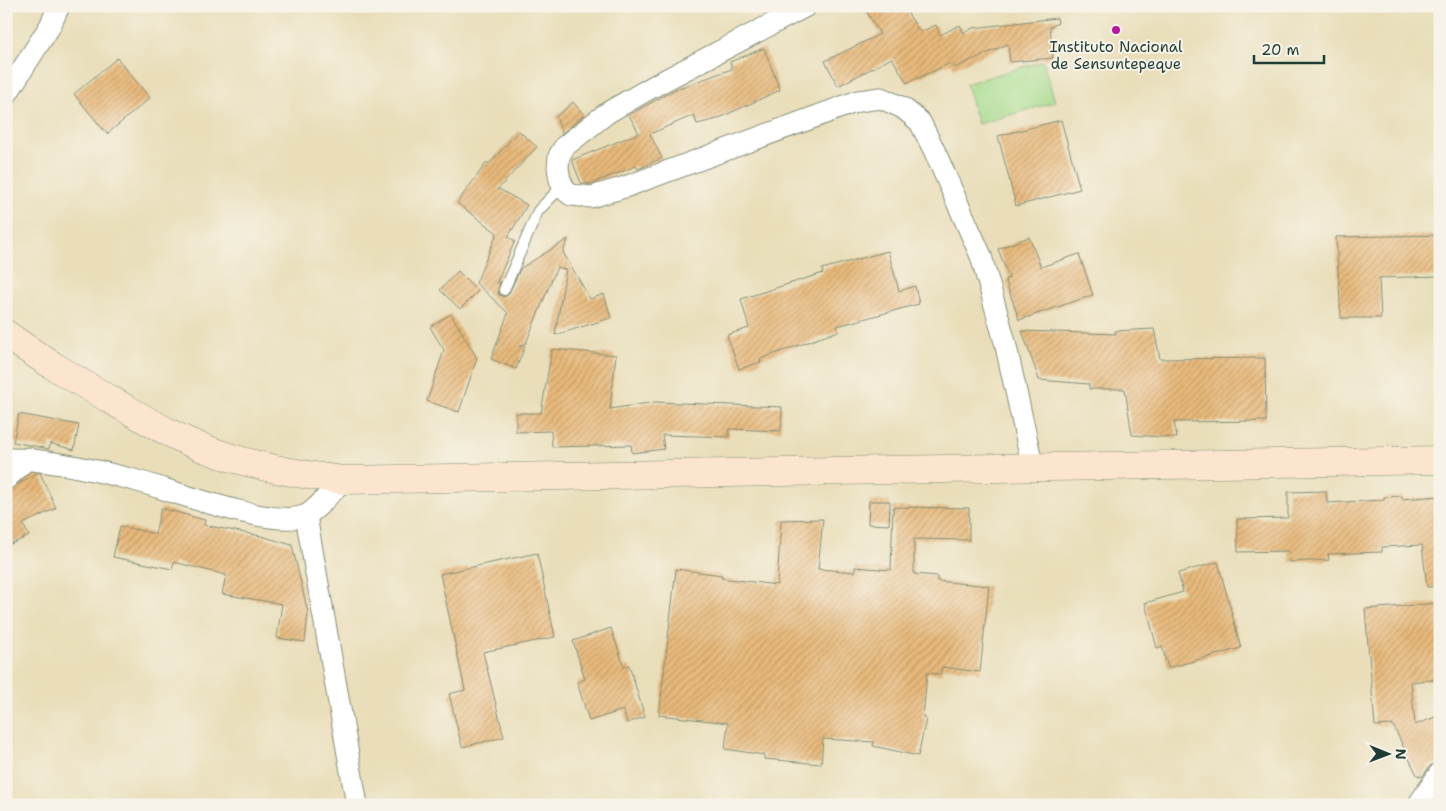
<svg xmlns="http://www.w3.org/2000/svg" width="1446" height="811" viewBox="0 0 1446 811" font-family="'Shantell Sans',sans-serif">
<defs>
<pattern id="building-hatch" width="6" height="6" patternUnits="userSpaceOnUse" patternTransform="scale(1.25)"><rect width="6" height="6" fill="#e9ba7b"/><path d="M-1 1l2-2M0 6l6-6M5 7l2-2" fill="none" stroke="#bc9866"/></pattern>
</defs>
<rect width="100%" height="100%" fill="#f7f3e8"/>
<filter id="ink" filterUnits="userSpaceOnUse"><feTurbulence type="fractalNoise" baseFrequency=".02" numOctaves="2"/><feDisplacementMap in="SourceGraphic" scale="10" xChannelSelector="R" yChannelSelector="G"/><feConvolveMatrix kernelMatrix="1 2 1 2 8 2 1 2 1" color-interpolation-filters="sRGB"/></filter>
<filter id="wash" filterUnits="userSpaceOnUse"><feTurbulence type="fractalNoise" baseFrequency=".0096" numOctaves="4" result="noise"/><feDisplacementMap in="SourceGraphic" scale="20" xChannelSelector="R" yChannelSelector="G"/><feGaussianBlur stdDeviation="1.12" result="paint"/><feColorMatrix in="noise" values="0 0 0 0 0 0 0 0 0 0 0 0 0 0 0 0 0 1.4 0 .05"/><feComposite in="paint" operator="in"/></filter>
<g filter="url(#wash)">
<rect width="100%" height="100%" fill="#e9deb9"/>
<path fill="#a7dc8d" stroke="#638c60" d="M1043 61 1055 102 978 124 966 84Z"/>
<g id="blocks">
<path fill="url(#building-hatch)" d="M863 6H903L920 32 936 25 940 35 960 25 964 33 973 28 1057 18 1058 23 1050 27 1053 58 1010 62 1008 44 954 68 951 63 907 83 892 58 838 86 825 61 880 34Z
M764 48 780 90 717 119 697 124 694 115 650 134 662 158 638 169 636 166 590 184 581 183 572 160 639 133 629 115 676 89 732 69 730 62Z
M117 58 150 98 107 134 74 94Z
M573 102 584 115 562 133 556 117Z
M1061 120 1080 189 1016 206 998 136Z
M519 131 537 147 497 190 499 189 527 205 508 237 515 241 496 284 500 281 498 294 504 297 508 295 521 268 568 239 563 252 590 299 604 294 611 318 555 335 566 270 557 267 526 343 519 346H525L516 369 491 359 508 313 476 283 497 233 457 203 487 162 489 164Z
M1440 235V276L1379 278 1381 318H1341L1336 237Z
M1029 237 1041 267 1079 254 1093 295 1019 320 1005 279 1009 278 998 249Z
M888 251 899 291 915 286 919 304 837 326 839 331 760 359 761 362 739 369 727 335 749 328 741 299 823 273 822 269Z
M458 271 478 291 460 309 440 290Z
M451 314 477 358 459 412 427 401 444 350 430 327Z
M1154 329 1160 359 1265 358 1266 421 1174 422 1177 438 1132 435 1125 389H1089V384L1039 380 1022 331 1116 334 1115 331Z
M552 349 616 355 610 409 655 402 782 407 781 431 729 429V437L662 435 664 449 632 453 631 445 552 447 551 431 516 432V413H541Z
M19 414 79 425 74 450 50 443 49 449 13 442Z
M37 473H40L56 508 23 524 29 536 6 546V491Z
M1326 491 1327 503 1384 500V497L1402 496V499L1440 496V586L1427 587 1422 545 1382 547V552L1328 554 1329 560 1290 562 1289 551 1238 552 1237 519 1288 518V492Z
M869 501H890L889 525 868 524Z
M893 507 969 508V540L914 539V574L937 576V581L989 586 980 672 942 667 941 674 927 673 923 718 926 719 918 756 873 746 874 742 823 739 821 764 764 759V755L725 749 728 723 659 715 676 569 722 575 721 578 777 585 781 520 823 519 818 569 855 572V567L891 570Z
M161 508 205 520 204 525 261 536 292 545 308 613 305 642 277 638 282 604 222 594 226 575 174 562 172 569 113 557 120 526 155 534Z
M537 553 555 637 483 652 504 737 462 747 449 694 465 690 440 574Z
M1218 562 1241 648 1168 668 1162 646 1157 648 1145 603 1183 592 1178 573Z
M1440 603V679L1411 682 1415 725 1440 715V761L1430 766 1422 777 1417 775 1393 725 1375 726 1365 609Z
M611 628 624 667 629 665 645 717 627 723 623 710 589 721 577 682 585 679 573 641Z"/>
</g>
</g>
<g filter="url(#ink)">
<use href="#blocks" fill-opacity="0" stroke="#848e76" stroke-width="1"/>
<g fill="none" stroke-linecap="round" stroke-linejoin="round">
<defs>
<path id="service" d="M504 290 538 211 563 185"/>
<path id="minor" d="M806 6 654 86 607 113 565 146 559 156 558 168 560 180 565 190 571 195 591 197 625 187 858 101 881 98 903 108 920 122 934 150 981 256 1005 342 1033 468
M6 95 50 26 59 6
M6 459C45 458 96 470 134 480 171 490 270 528 304 516 314 513 334 489 343 480
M6 479 28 458
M306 516 357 805
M1418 805 1440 773"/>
<path id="secondary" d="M6 334C44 362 85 385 125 408 151 423 178 439 206 449 250 466 297 474 343 480L1440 460"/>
</defs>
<use href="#service" stroke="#848e76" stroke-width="12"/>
<use href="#minor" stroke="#848e76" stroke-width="23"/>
<use href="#secondary" stroke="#848e76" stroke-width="29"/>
<use href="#service" stroke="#fff" stroke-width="10"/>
<use href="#minor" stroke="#fff" stroke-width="21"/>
<use href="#secondary" stroke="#fbe5cf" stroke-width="28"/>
</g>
</g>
<circle fill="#b5179e" stroke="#f7f3e8" stroke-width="2" cx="1116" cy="30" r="5"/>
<g text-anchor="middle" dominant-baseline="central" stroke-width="4" stroke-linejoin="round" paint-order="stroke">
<g font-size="15" fill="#1f3d34" stroke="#f7f3e8">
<text x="1116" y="47">Instituto Nacional<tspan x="1116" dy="17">de Sensuntepeque</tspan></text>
</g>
</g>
<rect width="1446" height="811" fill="none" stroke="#f7f3e8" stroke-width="25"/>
<g transform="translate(1388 754) rotate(91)" stroke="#f7f3e8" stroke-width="4" paint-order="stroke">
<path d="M0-4L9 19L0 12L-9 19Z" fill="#1f3d34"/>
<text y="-8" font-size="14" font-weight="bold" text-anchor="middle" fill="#1f3d34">N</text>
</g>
<path d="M1254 55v8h70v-8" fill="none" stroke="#1f3d34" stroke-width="2.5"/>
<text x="1261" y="55" font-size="15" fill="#1f3d34" stroke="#f7f3e8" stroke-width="4" paint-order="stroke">20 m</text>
</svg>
